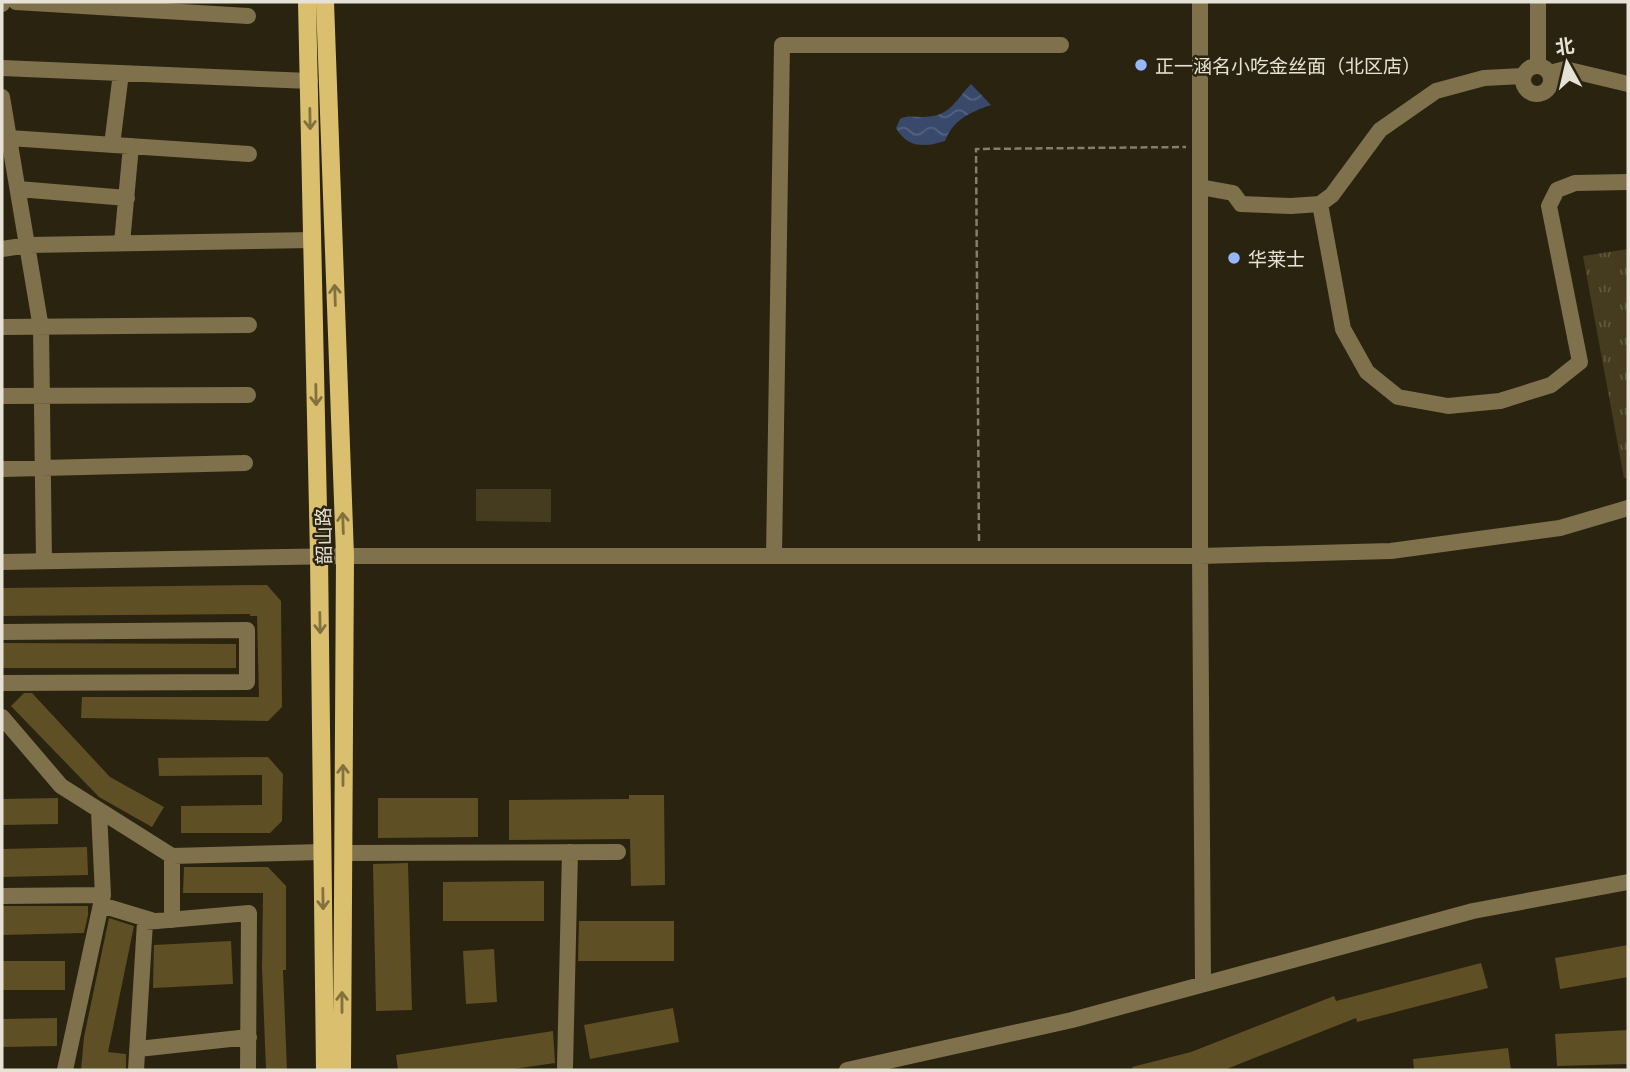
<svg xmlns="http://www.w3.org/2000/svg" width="1630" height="1072" viewBox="0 0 1630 1072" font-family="'Titillium Web','Noto Sans SC',sans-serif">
<defs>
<pattern id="park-tufts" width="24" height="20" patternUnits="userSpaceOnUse" patternTransform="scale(1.75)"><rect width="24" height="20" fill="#453b1f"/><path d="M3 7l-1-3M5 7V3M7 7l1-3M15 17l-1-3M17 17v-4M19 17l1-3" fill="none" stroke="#60573f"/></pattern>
<pattern id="water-waves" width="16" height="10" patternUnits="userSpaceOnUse" patternTransform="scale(1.75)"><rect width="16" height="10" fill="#38496c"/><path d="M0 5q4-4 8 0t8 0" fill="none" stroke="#556380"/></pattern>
</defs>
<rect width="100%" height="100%" fill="#2a230f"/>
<path fill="#453b1f" d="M476 489H551V522L476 521Z"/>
<path fill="url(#park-tufts)" d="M1628 249V477L1624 478 1583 256Z"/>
<path fill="url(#water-waves)" d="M971 84 991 105C970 112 953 120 945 141 925 147 908 149 896 128L900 119C907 115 914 117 922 117 950 117 954 102 971 84Z"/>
<path fill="#5e4f25" d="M267 585 281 601 282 707 268 721 81 718 82 697H259L257 616H250V614L2 616V588Z
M2 643 236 644V668H2Z
M24 693H32L110 777 164 807 152 827 99 797 11 706Z
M268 757 283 774 282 821 270 833H181V806L262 805V775L159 776 158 758Z
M629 795H664L665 885 631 886 630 839 509 840V800L629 799Z
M58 798V824L2 825V799Z
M378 798H478V837L378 838Z
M87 847 88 875 2 877V849Z
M408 863 412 1010 376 1011 373 864Z
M184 867H268L286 886V970H283L287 1070H266L262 967 263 893H183Z
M544 881V921H443V882Z
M2 906H88V915L84 933 2 935Z
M109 918 134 926 108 1052 126 1054V1070H81L84 1037Z
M579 921H674V961H578Z
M231 941 233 984 153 988 154 945Z
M1628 945V977L1560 989 1555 958Z
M494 949 497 1002 466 1004 463 951Z
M2 961H65V990H2Z
M1481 963 1488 988 1357 1022 1356 1018 1224 1070H1133L1132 1067 1191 1052 1334 996 1336 1001Z
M673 1008 679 1042 590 1059 584 1025Z
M57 1018V1046L2 1047V1019Z
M1628 1030V1064L1557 1066 1555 1034Z
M553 1031 555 1063 507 1070H398L396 1055Z
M1508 1048 1511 1070H1414L1413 1059Z"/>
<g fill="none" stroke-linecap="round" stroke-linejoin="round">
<path stroke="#847e6d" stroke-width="2.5" stroke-dasharray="7 3.5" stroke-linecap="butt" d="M979 541 976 149 1186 147"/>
<path stroke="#7e714c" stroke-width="16" d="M16 2 248 16
M1200 2V556L1203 983
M2 4V2
M1523 80a14 14 0 1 1 28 0a14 14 0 1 1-28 0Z
M1538 66V2
M2 68 310 81
M1550 73 1565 69 1628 84
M1523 76 1484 78 1436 91 1380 130 1332 195 1320 204 1343 329 1367 372 1398 397 1448 406 1500 401 1551 385 1580 362 1549 206 1557 190 1575 183 1628 182
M2 97 41 328 44 561
M9 138 249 154
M112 145 121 73
M1200 187 1233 193 1241 204 1291 206 1320 204
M18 189 127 198
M122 243 131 146
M2 249 29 245 313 240
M2 327 249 325
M2 396 248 395
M2 469 245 463
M774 556 782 45H1061
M2 562 345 556H1200L1391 551 1560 528 1628 508
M2 632 247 630V682L2 683
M2 717 61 786 172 856 322 852
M343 853 618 852
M172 856V920
M2 896 103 895
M101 905 154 921
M138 1049 249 1037
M565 1067 570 852
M65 1070 103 895 99 812
M136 1070 145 922 249 913 248 1070
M847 1070 1072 1020 1473 911 1628 882"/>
<path stroke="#dabf6f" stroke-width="18" d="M307 2 319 556 325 1070
M325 2 345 556 342 1070"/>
</g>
<defs><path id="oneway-shaft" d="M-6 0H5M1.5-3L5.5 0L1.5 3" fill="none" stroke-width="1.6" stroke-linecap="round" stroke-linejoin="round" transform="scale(1.75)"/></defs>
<g stroke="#82713f">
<use href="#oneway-shaft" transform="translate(310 119) rotate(89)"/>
<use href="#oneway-shaft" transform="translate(335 295) rotate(-92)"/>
<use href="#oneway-shaft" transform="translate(316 395) rotate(89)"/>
<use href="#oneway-shaft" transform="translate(343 523) rotate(-92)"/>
<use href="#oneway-shaft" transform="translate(320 623) rotate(89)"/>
<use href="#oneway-shaft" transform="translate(343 775) rotate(-90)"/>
<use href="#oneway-shaft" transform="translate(323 899) rotate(89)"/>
<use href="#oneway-shaft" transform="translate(342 1002) rotate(-90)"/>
</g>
<g fill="#94b7fd" stroke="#2a230f" stroke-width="2.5">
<circle cx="1141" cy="65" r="7"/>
<circle cx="1234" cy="258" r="7"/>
</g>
<g text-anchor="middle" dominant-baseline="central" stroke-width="5" stroke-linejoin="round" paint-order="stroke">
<g font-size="19" fill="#e6e2d5" stroke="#2a230f" text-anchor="start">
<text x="1155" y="65">正一涵名小吃金丝面（北区店）</text>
<text x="1248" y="258">华莱士</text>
</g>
<g font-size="19" fill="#e6e2d5" stroke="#2a230f">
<text transform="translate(323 536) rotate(-91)">韶山路</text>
</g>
</g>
<rect width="1630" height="1072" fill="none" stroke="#e6e2d5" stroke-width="7"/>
<g transform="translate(1567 63) rotate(352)" stroke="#2a230f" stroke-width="5" paint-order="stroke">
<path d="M0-5L12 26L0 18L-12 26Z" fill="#e6e2d5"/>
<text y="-10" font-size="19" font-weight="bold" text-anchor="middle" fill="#e6e2d5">北</text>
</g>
</svg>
